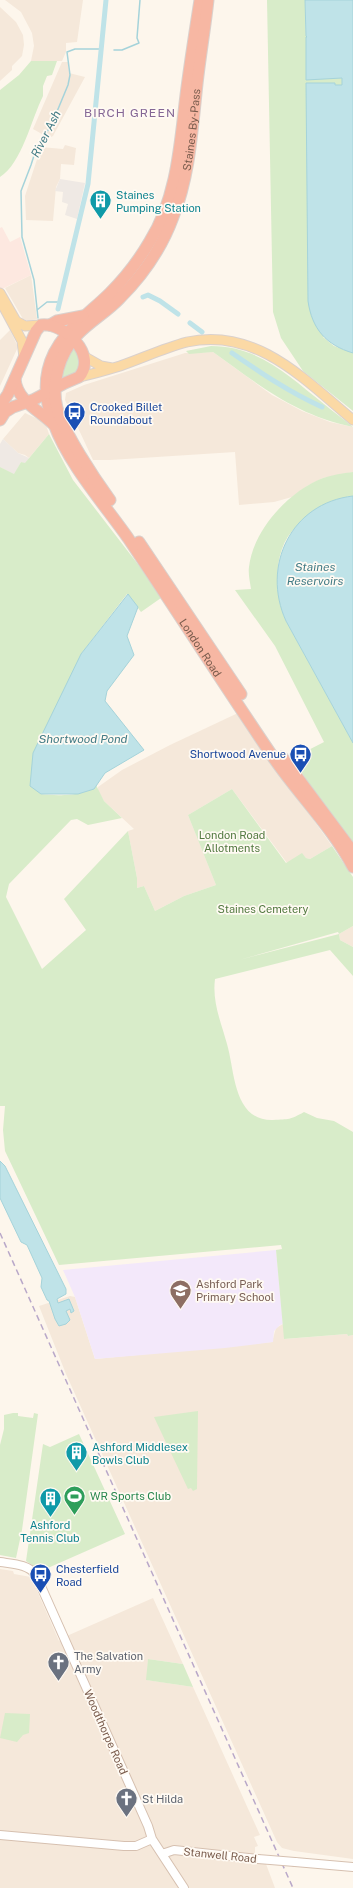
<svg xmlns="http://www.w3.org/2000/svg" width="353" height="1888" viewBox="0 0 353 1888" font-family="'Public Sans',sans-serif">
<rect width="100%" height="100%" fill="#fdf6ec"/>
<path fill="#f5e8da" d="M5 0H83L77 42 66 43V52L62 61H31L34 46 32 33 21 12Z
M0 7 16 22 23 35 24 45 22 56 12 66V70L0 81Z
M62 62H68L69 73 85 77 53 136 49 138 33 129Z
M65 145 76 148 74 165 61 164 60 179 56 187 53 221 26 220 25 196 41 147 63 149Z
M31 275 37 319 28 321 23 319 5 288Z
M10 330 18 347 0 386V340Z
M213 352 272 395 302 411 330 422 353 427V472L323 478 307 486 292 497 274 502 239 505 235 452 110 460H93L65 400 66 393 84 385 185 353Z
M25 413 40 420 46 425 49 434 29 458 25 455 18 453 3 439Z
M238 713 332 846 310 859 306 858 302 854 287 863 232 789 188 815 216 885 184 896 155 911 144 886 137 888V878L128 831 134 829 104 801 98 791V787L122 770 170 745Z
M353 926V947L340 940 339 934Z
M70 1296 75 1297 95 1359 272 1342 276 1328 283 1324 285 1339 347 1334 348 1336 353 1335V1859L294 1851 282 1848 277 1842 66 1374 39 1306Z
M0 1569 13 1571 14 1574 31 1577 59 1641 69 1635 153 1598 183 1664 148 1659 147 1680 193 1687 260 1835 254 1837 258 1846 255 1847V1862L266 1864 275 1888H0Z"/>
<path fill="#fde8e0" d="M2 227 10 242 20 237 31 275 0 290V228Z"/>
<path fill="#efe9e4" d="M60 179 85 183 77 219 65 215 68 204 62 202 63 192 55 191Z
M3 439 18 453 29 458 25 464 21 462 14 475 0 467V444Z"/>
<path fill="#f3e8fa" d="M276 1250 283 1324 280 1325 274 1331 273 1342 225 1348 95 1359 75 1297 63 1270Z"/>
<path fill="#d8ecc9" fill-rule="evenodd" d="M267 0H305L306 37 335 79V78H342V85H335V83L323 337 334 346 353 353V411L303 371 281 338 273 312Z
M31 61H57L52 75 47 76 43 86V96C31 120 22 163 0 177V90L19 75Z
M211 346C259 346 289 376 324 404 333 412 344 419 353 427 295 415 259 385 213 352L189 354 186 351Z
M74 348C86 366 78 373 60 380L65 361Z
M49 434 73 480 140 567 161 598 141 612 127 594 81 654 40 794C54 796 87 797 96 785L104 801 122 818 88 825 77 819 71 820 9 884 6 897 42 969 86 930 64 899 128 831 137 878V888L144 886 155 911 184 896 216 885 188 815 232 789 286 863 302 853 306 858 310 859 332 846 353 877V926L339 934 340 940 353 947V976L330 950 215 979C212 1002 221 1022 227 1044 235 1071 233 1121 273 1120 289 1119 290 1120 304 1112L317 1118 334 1121 353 1132V1335L348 1336 347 1334 284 1339 276 1250 282 1249 281 1245 59 1265 5 1151 3 1130 5 1106H0V467L14 474 21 462 25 463ZM338 932 339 934 239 960Z
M353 472V496C337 498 327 504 315 513 309 517 302 521 297 526 272 548 274 593 286 621L353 743V843L337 821 335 822 300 770 289 760 324 742 275 646 235 590 251 589C250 582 248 574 249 567 253 530 289 491 323 478 332 475 343 473 353 472Z
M198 1411 197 1489 193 1491 191 1488 188 1489 154 1417Z
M13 1413H18V1416L33 1418 34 1413 38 1414 22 1530 16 1558 0 1555V1445L4 1429V1415Z
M79 1434 125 1534 41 1571 26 1561 43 1444 50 1447Z
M148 1659 183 1664 193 1687 146 1680Z
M5 1713 30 1714 29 1733 23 1735 17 1742 0 1738Z"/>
<path fill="#bfe3e8" stroke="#a5d3da" d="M305 0H353V353C326 345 312 329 308 301L306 83H335V85H342V78L306 80V37H307L306 36Z
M353 496V743L286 621C261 566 291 503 353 496Z
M128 594 138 607 127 636 134 655 107 691 105 701 144 750 105 773 94 789 78 794H41L30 786 33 753 81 654Z
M0 1161 5 1166 66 1289V1294L57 1299 58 1303 69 1299 74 1311 71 1313 70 1309 66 1311 70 1320 66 1324 59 1326 55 1319 49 1301 47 1300 41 1287 42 1278 27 1245 21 1242 0 1198Z"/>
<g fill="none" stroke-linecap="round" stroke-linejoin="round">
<path stroke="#a5d3da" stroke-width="1.5" d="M114 50H122L139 43 137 38 140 0
M37 310 47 302H59
M38 318 34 280 22 237 21 191 31 165 37 146 51 126 68 85 70 75 67 52 75 49H99"/>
<path stroke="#bfe3e8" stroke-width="5" d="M143 297 148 295 160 301 178 314
M58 309 88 184 106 0
M190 323 202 332
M232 353C261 373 289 392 322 407"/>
<defs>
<path id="secondary" d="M0 1562C13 1564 28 1564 36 1575L148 1826 152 1839 184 1888
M0 1835 124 1846H136L152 1839
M162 1854 174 1850 258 1859
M295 1862 353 1867"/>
<path id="primary" d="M0 293 16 321 25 326 41 325
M0 300 22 341 24 357
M85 357 101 366 112 368
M79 377C93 374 107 370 120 366 143 358 164 348 187 342 256 327 304 379 353 420"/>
<g id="highway">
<path id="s1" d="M200 0C195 32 190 63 186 95 180 144 177 198 150 241 139 260 126 277 110 293 87 316 56 335 48 370 44 388 47 407 54 424 68 463 104 504 128 538 177 611 224 685 273 757 298 794 332 827 353 867"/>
<path d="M50 325 57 321 83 316"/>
<path d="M15 379C17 401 39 410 53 424"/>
<path d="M0 406 8 394 36 331 41 325C64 322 98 355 79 377L65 383 33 400 13 407 5 412 0 420"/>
<path id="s2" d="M110 500C94 478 64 433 57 408 51 383 59 354 77 335 90 321 107 312 120 298 143 275 162 247 173 217 190 175 192 129 197 84 200 56 205 28 208 0"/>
<path d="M139 542 241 694"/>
<path d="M282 757 353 852"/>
</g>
</defs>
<use href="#secondary" stroke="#d6c0b0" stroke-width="10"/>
<use href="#primary" stroke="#dad1cd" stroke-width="11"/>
<use href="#highway" stroke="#dad1cd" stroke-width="13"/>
<use href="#secondary" stroke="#fff" stroke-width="8"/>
<use href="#primary" stroke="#fbd9a5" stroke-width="9"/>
<use href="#highway" stroke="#f7b7a3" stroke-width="11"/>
<path stroke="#b9a8c9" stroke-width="1.5" stroke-dasharray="6 4" stroke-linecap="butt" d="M0 1233 293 1888"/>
<defs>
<path id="secondary-bridge" d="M258 1859 295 1862"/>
</defs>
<use href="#secondary-bridge" stroke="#d6c0b0" stroke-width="10" stroke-linecap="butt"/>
<use href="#secondary-bridge" stroke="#fff" stroke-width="8"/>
</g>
<defs>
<symbol id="building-pin" viewBox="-11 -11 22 30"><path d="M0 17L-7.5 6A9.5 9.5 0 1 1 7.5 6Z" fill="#0f9aa8" stroke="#fffaf3"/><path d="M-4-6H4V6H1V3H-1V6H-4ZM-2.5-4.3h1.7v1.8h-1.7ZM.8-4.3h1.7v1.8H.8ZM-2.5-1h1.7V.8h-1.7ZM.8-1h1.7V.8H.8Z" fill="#fff"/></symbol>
<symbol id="bus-pin" viewBox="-11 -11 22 30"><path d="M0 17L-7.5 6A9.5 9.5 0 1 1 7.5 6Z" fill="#1a4fb4" stroke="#fffaf3"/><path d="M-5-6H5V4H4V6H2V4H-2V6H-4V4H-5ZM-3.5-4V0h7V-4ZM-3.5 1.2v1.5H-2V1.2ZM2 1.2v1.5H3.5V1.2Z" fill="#fff"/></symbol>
<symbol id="school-pin" viewBox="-11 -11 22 30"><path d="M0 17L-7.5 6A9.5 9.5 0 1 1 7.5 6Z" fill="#8d6e63" stroke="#fffaf3"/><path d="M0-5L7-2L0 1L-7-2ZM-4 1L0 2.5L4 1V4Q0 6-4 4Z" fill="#fff"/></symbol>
<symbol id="stadium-pin" viewBox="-11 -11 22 30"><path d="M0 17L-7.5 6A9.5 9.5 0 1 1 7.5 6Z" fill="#2e9e5b" stroke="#fffaf3"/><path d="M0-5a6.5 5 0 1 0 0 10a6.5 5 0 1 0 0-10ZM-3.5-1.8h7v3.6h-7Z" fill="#fff"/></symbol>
<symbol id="church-pin" viewBox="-11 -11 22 30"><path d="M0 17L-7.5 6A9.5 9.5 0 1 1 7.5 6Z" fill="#6b7280" stroke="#fffaf3"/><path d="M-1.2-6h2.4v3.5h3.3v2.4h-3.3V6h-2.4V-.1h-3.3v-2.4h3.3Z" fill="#fff"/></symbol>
</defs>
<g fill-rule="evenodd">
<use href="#building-pin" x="88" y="188" width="25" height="34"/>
<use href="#bus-pin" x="62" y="400" width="25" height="34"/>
<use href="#bus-pin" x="288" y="742" width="25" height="34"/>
<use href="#school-pin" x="168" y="1278" width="25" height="34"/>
<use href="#building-pin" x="64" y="1440" width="25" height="34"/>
<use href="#stadium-pin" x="62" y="1484" width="25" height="34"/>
<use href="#building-pin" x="38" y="1486" width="25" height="34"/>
<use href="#bus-pin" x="28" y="1562" width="25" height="34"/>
<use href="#church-pin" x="46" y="1650" width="25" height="34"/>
<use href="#church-pin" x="114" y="1786" width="25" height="34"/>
</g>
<g text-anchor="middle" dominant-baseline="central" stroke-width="3.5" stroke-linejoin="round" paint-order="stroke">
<g font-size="11" fill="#7a5c4d" stroke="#fffaf3">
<text stroke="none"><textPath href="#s2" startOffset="429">Staines By-Pass</textPath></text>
<text stroke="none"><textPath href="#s1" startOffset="737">London Road</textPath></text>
<text transform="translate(106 1732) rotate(66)">Woodthorpe Road</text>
<text transform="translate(220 1855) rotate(6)">Stanwell Road</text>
</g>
<g font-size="11" fill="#0d838f" stroke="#fffaf3" text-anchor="start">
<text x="116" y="195">Staines<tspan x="116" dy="13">Pumping Station</tspan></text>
<text x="92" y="1447">Ashford Middlesex<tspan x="92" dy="13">Bowls Club</tspan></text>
<text x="50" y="1525" text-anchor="middle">Ashford<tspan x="50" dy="13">Tennis Club</tspan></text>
</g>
<g font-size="11" fill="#164399" stroke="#fffaf3" text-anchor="start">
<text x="90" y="407">Crooked Billet<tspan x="90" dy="13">Roundabout</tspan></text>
<text x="286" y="754" text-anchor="end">Shortwood Avenue</text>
<text x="56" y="1569">Chesterfield<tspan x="56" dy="13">Road</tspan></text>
</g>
<g font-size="11" fill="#537a41" stroke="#fffaf3">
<text x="232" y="835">London Road<tspan x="232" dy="13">Allotments</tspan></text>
<text x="263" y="909">Staines Cemetery</text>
</g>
<g font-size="11" fill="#785e54" stroke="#fffaf3" text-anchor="start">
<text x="196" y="1284">Ashford Park<tspan x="196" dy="13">Primary School</tspan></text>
</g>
<g font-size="11" fill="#27864d" stroke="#fffaf3" text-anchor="start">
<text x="90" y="1496">WR Sports Club</text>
</g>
<g font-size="11" fill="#5b616d" stroke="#fffaf3" text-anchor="start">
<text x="74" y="1656">The Salvation<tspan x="74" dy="13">Army</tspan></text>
<text x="142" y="1799">St Hilda</text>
</g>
<g font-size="12" letter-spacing="1" fill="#846695" stroke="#fffaf3">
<text x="130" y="113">BIRCH GREEN</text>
</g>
<g font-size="12" font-style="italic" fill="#437c86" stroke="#fffaf3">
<text transform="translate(46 134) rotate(-63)">River Ash</text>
<text x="315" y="567">Staines<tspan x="315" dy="14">Reservoirs</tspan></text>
<text x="83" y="739">Shortwood Pond</text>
</g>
</g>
</svg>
